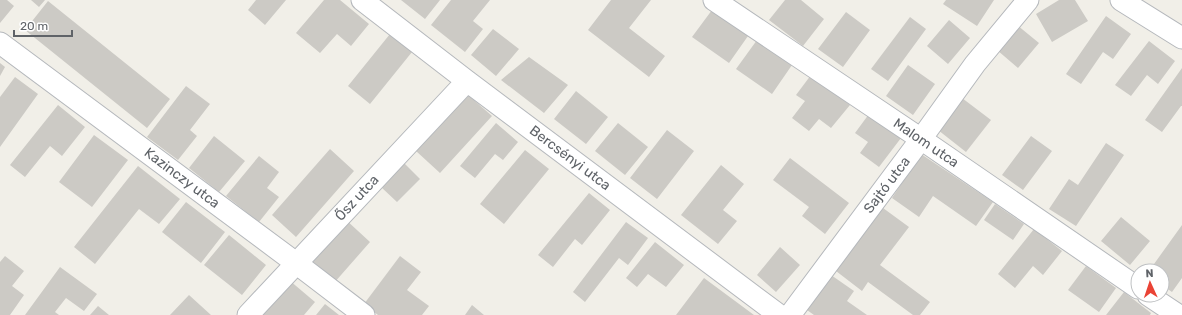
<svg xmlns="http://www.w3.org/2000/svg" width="1182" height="315" viewBox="0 0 1182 315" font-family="Rubik,sans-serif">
<rect width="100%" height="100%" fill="#f1efe8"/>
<path fill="#cccac5" d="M0 0H7L14 6 0 23Z
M31 0H45L39 7Z
M256 0H286L265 25 248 10Z
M324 0H340L369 24 351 46 337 34 320 53 296 33Z
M401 0H440L425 19Z
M451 0H490L473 21 483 29 465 52 431 25Z
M611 0H651L629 28 665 56 649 77 588 30Z
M785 0H801L824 19 803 46 769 20Z
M946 0H994L977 26 943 4Z
M1059 0H1075L1088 21 1052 42 1036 14Z
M48 1 170 99 147 128 25 30Z
M712 10 748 36 729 63 692 37Z
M846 12 870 30 843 67 818 49Z
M1106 16 1131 34 1113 59 1103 52 1081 84 1066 74Z
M910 17 926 29 888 81 871 69Z
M949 20 970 38 948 64 927 46Z
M1017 25 1039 43 1018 68 997 50Z
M493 29 519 49 496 76 471 55Z
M390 34 412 52 370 104 348 86Z
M757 40 792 65 772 94 736 69Z
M1149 41 1175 61 1158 84 1147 75 1131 96 1115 85Z
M529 57 568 85 544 113 501 80Z
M0 63 5 67 0 76Z
M908 65 935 84 913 115 886 96Z
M1182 68V106H1181L1162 132 1145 120Z
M811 75 850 105 831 128 819 119 809 131 792 118 805 101 796 95Z
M15 77 38 94 0 147V97Z
M186 86 210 104 190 130 197 136 178 160 147 137Z
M576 91 608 117 586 144 554 119Z
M467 94 492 116 440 173 416 151Z
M962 98 991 120 966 152 938 130Z
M58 105 85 127 62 156 50 146 25 177 10 165Z
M869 114 901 138 879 167 860 153 868 142 855 133Z
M496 123 518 142 503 160 495 154 475 178 460 166Z
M618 123 648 147 625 175 595 151Z
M667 130 694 151 657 199 630 178Z
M94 135 128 160 92 207 59 182Z
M214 136 245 161 219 192 189 168Z
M1031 136 1052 151 1023 190 1002 175Z
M1106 143 1124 155 1076 226 1049 209 1069 179 1078 185Z
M330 149 354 171 296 237 272 215Z
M525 150 549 169 504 224 480 204Z
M921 154 993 202 976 226 933 196 919 217 892 198Z
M259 156 279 172 267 188 279 197 259 222 226 196Z
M790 158 849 203 825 234 802 216 809 207 773 180Z
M404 163 420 179 397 202 381 187Z
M721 165 744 184 723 210 737 221 718 244 681 215Z
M138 166 180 199 159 224 139 209 95 264 74 247Z
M589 193 610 210 582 245 575 239 553 267 538 255Z
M186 202 225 232 201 263 162 232Z
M995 204 1024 224 1013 240 984 220Z
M883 208 909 227 880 265 930 302 920 315H913L868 282 862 291 836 271Z
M1121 217 1150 241 1130 265 1101 241Z
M345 219 370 242 334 283 309 260Z
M626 222 648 238 628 265 619 258 585 302 573 292Z
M1182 225V278L1172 292 1162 285V271H1149Z
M1034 229 1062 251 1043 275 1033 266 1015 288 998 274Z
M229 235 266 265 242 295 204 265Z
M655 242 684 265 666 287 648 274 637 287 626 278Z
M780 247 800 265 776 292 757 275Z
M5 256 24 271 12 286 24 295 10 315H0V262Z
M400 256 421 272 407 290 429 306 422 315H378L364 304Z
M1086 266 1116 288 1099 312 1068 290Z
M60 267 97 294 84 311 66 298 55 312 59 315H25Z
M831 275 854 291 847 301 867 315H814L807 310Z
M704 278 754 315H676Z
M289 280 315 302 304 315H258Z
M1124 292 1151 313 1150 315H1106Z
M189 295 211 315H170Z
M325 304 339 315H316Z
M472 305 484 315H465Z
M98 306 109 315H90Z"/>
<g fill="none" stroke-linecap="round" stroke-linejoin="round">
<defs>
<path id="street" d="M362 0 467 81 779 315
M714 0 921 139 1138 288
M1121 0 1182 38
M0 43 296 263 364 315
M1148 295 1178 315
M248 315 467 81
M790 315 921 139 975 64 1028 0"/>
</defs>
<use href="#street" stroke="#b5b8bc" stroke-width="23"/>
<use href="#street" stroke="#fff" stroke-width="21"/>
</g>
<g text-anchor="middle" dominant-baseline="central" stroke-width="3" stroke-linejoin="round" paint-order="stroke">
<g font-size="14" fill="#5f6368" stroke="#fff">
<text transform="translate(926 143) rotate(34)">Malom utca</text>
<text transform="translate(570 158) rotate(37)">Bercsényi utca</text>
<text transform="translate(182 178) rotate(37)">Kazinczy utca</text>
<text transform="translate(887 185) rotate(-53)">Sajtó utca</text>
<text transform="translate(357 198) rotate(-47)">Ősz utca</text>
</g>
</g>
<g transform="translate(1150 283) rotate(357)"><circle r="19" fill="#ffffff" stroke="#bfc1c3"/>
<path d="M0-3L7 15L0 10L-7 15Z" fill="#ea4335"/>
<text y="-6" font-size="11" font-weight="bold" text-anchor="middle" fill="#5f6368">N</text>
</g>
<path d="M14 30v6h58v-6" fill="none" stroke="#5f6368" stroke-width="2"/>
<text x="20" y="30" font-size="12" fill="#5f6368" stroke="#ffffff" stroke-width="3" paint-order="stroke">20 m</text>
</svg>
